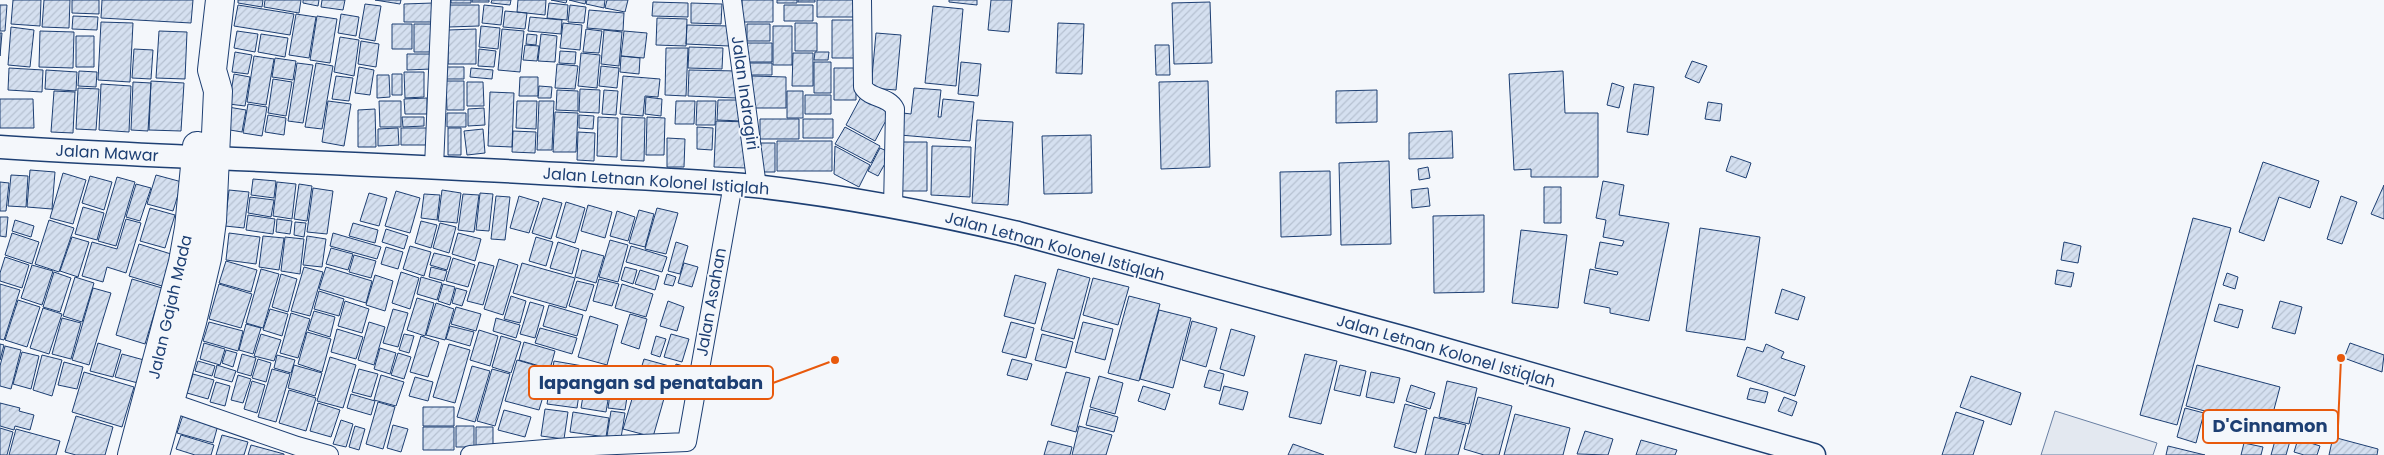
<svg xmlns="http://www.w3.org/2000/svg" width="2384" height="455" viewBox="0 0 2384 455" font-family="Poppins,sans-serif">
<defs>
<pattern id="building-hatch" width="6" height="6" patternUnits="userSpaceOnUse" patternTransform="scale(1.25)"><rect width="6" height="6" fill="#d5e0f0"/><path d="M-1 1l2-2M0 6l6-6M5 7l2-2" fill="none" stroke="#b6c1d1"/></pattern>
</defs>
<rect width="100%" height="100%" fill="#f4f7fb"/>
<path fill="#e3e8f0" stroke="#687fa3" d="M2055 411 2157 443 2153 455H2041Z"/>
<path fill="url(#building-hatch)" stroke="#1d3f73" d="M13 0H41L40 26 11 24Z
M44 0H70L69 28 42 27Z
M72 0H99V14L72 13Z
M102 0H193L191 23 101 18Z
M238 0H263L262 7 238 3Z
M265 0H301L299 13 264 7Z
M303 0H319L318 6 303 3Z
M322 0H345L343 10 321 7Z
M375 0H401L400 4Z
M451 0H471V3H451Z
M472 0H489V2H472Z
M492 0H511L510 5 491 3Z
M518 0H546L545 15 517 12Z
M551 0H567L566 3Z
M569 0H586L585 4Z
M587 0H605L604 8 586 4Z
M607 0H628L625 12 605 8Z
M742 0H773V22H742Z
M777 0H797V3H777Z
M798 0H815V2H798Z
M817 0H858V17H817Z
M949 0H977V5L949 2Z
M991 0H1012L1009 32 988 30Z
M653 2 688 3V17L652 16Z
M1210 2 1212 63 1174 64 1172 3Z
M433 3 434 22H404V4Z
M549 3 568 5 567 20 547 18Z
M691 3 722 4 721 24 691 23Z
M365 4 381 6 375 41 359 38Z
M0 5H7L5 31H0Z
M238 5 294 14 290 35 234 26Z
M449 5H479V26L449 27Z
M484 5 503 7 501 25 482 23Z
M570 5 586 7 584 23 568 22Z
M784 5H813V21H784Z
M933 6 963 9 956 86 925 83Z
M589 10 624 13 623 31 587 28Z
M505 11 527 13 525 29 503 27Z
M296 14 316 17 309 58 289 55Z
M341 14 359 17 356 36 338 33Z
M73 16 98 17 97 30 72 29Z
M317 16 337 19 330 63 310 60Z
M530 17 562 20 561 34 528 31Z
M657 18 687 19 686 46 656 45Z
M832 20H857V58H832Z
M101 22 133 23 130 82 98 80Z
M563 23 582 25 580 50 560 48Z
M795 23H817V51H795Z
M1058 23 1084 24 1082 74 1056 73Z
M392 24H412V49H392Z
M414 24H432L433 52H414Z
M747 24H770V41H747Z
M687 25 730 26 729 46 686 44Z
M481 26 500 28 498 49 479 47Z
M773 26H792V65H773Z
M11 27 34 30 30 67 8 65Z
M476 29V64H448V30Z
M502 29 524 31 520 72 498 70Z
M586 29 602 31 599 53 583 52Z
M604 30 622 32 619 66 601 64Z
M40 31 74 32 73 68 39 67Z
M159 31 187 32 185 79 156 78Z
M237 31 258 34 255 52 234 48Z
M624 31 647 33 644 58 621 56Z
M0 33H2L0 56Z
M876 33 901 35 896 90 871 88Z
M261 34 288 38 285 57 258 52Z
M527 34 537 35 536 45 526 44Z
M541 34 557 36 555 62 538 61Z
M76 36H94V67H76Z
M340 37 359 40 354 76 334 72Z
M361 41 379 44 376 67 358 64Z
M746 43H772V62H746Z
M525 45 539 46 537 61 523 60Z
M1155 45H1169L1170 75H1156Z
M689 47 723 48 722 69 688 68Z
M666 48H688L686 96 665 95Z
M134 49 153 50 151 79 132 78Z
M479 49 496 51 494 67 478 66Z
M560 51 576 52 575 64 559 63Z
M235 52 252 55 248 74 232 72Z
M815 52H829L828 60H814Z
M581 53 600 55 597 88 578 86Z
M793 53H813V86H792Z
M407 54H431V69L407 70Z
M254 56 274 59 266 105 247 102Z
M621 56 640 58 639 74 620 72Z
M275 58 296 61 293 80 272 77Z
M1692 61 1707 66 1699 83 1685 77Z
M814 62H831V93H814Z
M961 62 981 64 978 96 958 94Z
M297 63 313 65 303 123 288 121Z
M316 63 333 66 322 129 305 127Z
M749 63H772V75H748Z
M557 64 578 66 575 89 555 88Z
M601 66 619 68 617 88 599 86Z
M359 67 374 70 370 95 355 93Z
M446 67H464V79H446Z
M9 68 43 70 42 92 8 90Z
M471 68 493 70 492 79 470 77Z
M834 68H856V100H834Z
M46 70 77 72 76 91 45 89Z
M689 70 737 71 736 98 688 96Z
M79 71 97 72 96 87 78 86Z
M1563 71 1565 113H1598V177H1531V169L1514 170 1509 74Z
M404 72H424V97L405 98Z
M234 74 250 77 245 106 229 104Z
M392 74H402V95H392Z
M377 75H389L390 97 377 98Z
M336 76 353 78 349 101 332 99Z
M623 76 660 79 658 97 645 96 643 116 620 114Z
M752 76 786 77V108H752Z
M520 77H538V96H519Z
M273 79 292 82 286 116 268 113Z
M151 81 184 83 181 131 149 130Z
M446 81H464V110H447Z
M1208 81 1210 167 1161 169 1159 82Z
M133 82 151 83 148 131 131 130Z
M467 82H483L484 106H467Z
M1612 83 1624 87 1619 108 1607 105Z
M101 84 131 86 129 132 99 130Z
M1634 84 1654 87 1648 135 1627 132Z
M539 86 552 87 551 98H538Z
M78 88 99 89 96 130 76 129Z
M914 88 941 90 938 117H941L943 99 974 102 970 141 900 135 903 113 911 114Z
M580 89 600 90 599 113 579 112Z
M557 90 578 91V111L556 110Z
M604 90 618 91 616 115 602 114Z
M1377 90V122L1336 123V91Z
M54 91 75 92 73 133 51 132Z
M787 91H803V118H787Z
M490 92 514 93 512 147 488 146Z
M805 95H831V114H805Z
M862 95 891 111 875 141 846 125Z
M646 97 662 99 661 116 645 114Z
M427 98V114H405L404 99Z
M0 99H33L34 128H0Z
M718 100H741V121L717 120Z
M328 101 351 104 344 146 322 142Z
M379 101H401V127H380Z
M517 101H537L536 129 516 128Z
M539 101H554L552 150H537Z
M676 101H695L694 124H675Z
M697 101H716L715 125H696Z
M1708 102 1722 104 1720 121 1705 119Z
M248 104 267 107 262 136 243 133Z
M228 107 246 110 242 132 224 129Z
M484 108 485 125 468 126V109Z
M375 109 376 147H358V110Z
M555 112 578 113 576 152H553Z
M447 113H466V127H447Z
M268 115 286 118 284 135 265 132Z
M579 115 594 116 593 129 579 128Z
M402 117H424V126L403 127Z
M598 117 618 118 617 157 597 156Z
M622 117 645 118 644 161 621 160Z
M647 117 665 118 664 155H646Z
M760 119H799V139H760Z
M803 119H833V138H803Z
M977 120 1013 122 1008 205 972 203Z
M716 121 748 122 747 168 714 167Z
M697 127 713 128 712 150 697 149Z
M845 127 880 146 871 163 835 144Z
M398 128 399 145 378 146V129Z
M401 128H429V145H401Z
M448 128H461V155H448Z
M483 129 485 153 467 155 464 131Z
M513 131 536 132 535 153 512 152Z
M1452 131 1453 158 1409 159V133Z
M578 132 595 133 594 161 577 160Z
M1091 135 1092 193 1044 194 1042 136Z
M667 138 685 139 684 167H667Z
M777 141H832V171H777Z
M899 142H927V191H899Z
M761 143H775V172H761Z
M835 146 870 165 859 187 834 174Z
M932 146 971 147 970 197 931 195Z
M880 148 891 153 878 176 868 171Z
M1731 156 1751 163 1746 178 1726 171Z
M1389 161 1391 244 1341 245 1339 163Z
M2263 162 2319 181 2310 208 2279 197 2264 241 2239 232Z
M1428 167 1430 178 1419 180 1418 169Z
M30 170 55 172 52 209 27 207Z
M1330 171 1331 235 1281 237 1280 172Z
M63 173 86 180 73 224 50 218Z
M11 175 28 176 26 207 8 206Z
M156 175 182 182 173 211 147 204Z
M90 176 112 182 104 210 82 203Z
M117 177 135 182 116 246 98 241Z
M253 179 276 181 274 198 251 195Z
M1603 181 1624 185 1619 215 1669 223 1649 321 1610 313V308L1584 303 1590 269 1617 275 1618 272 1595 268 1600 242 1622 246 1624 241 1603 237 1606 220 1596 218Z
M0 182 9 183 6 211H0Z
M277 182 296 184 292 219 273 216Z
M136 184 151 188 140 221 126 217Z
M299 184 312 186 307 221 294 219Z
M2384 185V219L2371 214Z
M1544 187H1561V223H1544Z
M313 188 333 191 327 234 307 232Z
M1428 188 1430 206 1412 208 1411 190Z
M229 190 249 192 244 228 225 226Z
M442 190 461 193 457 223 438 221Z
M396 191 420 198 410 233 385 226Z
M369 193 387 198 379 226 360 221Z
M480 193 493 194 489 231 476 230Z
M424 194 440 195 437 220 421 218Z
M463 194 479 195 474 232 458 230Z
M496 196 510 197 505 240 491 239Z
M519 196 539 202 529 233 510 228Z
M2341 196 2357 202 2342 244 2327 239Z
M250 197 274 200 271 217 248 213Z
M543 198 562 203 551 239 532 233Z
M566 202 585 208 575 243 556 237Z
M588 205 612 212 605 238 581 231Z
M83 207 104 213 97 240 75 234Z
M150 208 175 215 165 248 140 241Z
M657 208 678 213 666 254 645 249Z
M639 210 654 214 645 247 629 243Z
M617 211 635 217 628 241 610 236Z
M248 215 275 219 273 234 246 230Z
M1484 215V292L1434 293 1433 216Z
M0 217H8L6 237 0 236Z
M2193 218 2231 228 2177 425 2140 415Z
M126 219 141 223 126 273 107 267 103 282 82 276 92 242 117 249Z
M277 219 292 221 290 234 276 232Z
M15 220 34 226 31 237 12 231Z
M49 220 74 228 59 272 35 264Z
M421 221 437 225 431 248 415 243Z
M295 222 306 223 304 237 294 235Z
M353 223 378 230 375 243 349 236Z
M440 223 456 227 449 253 433 248Z
M1700 228 1760 237 1745 340 1686 331Z
M386 229 408 236 404 249 382 242Z
M1521 230 1567 235 1558 308 1512 303Z
M12 233 39 242 32 264 5 255Z
M229 233 260 237 256 264 226 260Z
M333 233 381 247 377 259 330 246Z
M458 233 481 239 475 261 452 254Z
M263 236 284 238 279 270 259 267Z
M307 236 326 239 322 267 303 265Z
M72 237 89 242 78 277 60 271Z
M285 237 304 239 300 274 281 271Z
M536 237 553 242 546 266 529 261Z
M610 240 628 245 618 282 599 277Z
M558 242 579 249 572 274 550 268Z
M676 242 688 246 680 274 668 271Z
M2064 242 2081 246 2078 263 2061 260Z
M139 244 171 254 162 286 129 276Z
M410 246 431 252 424 276 403 269Z
M631 246 667 257 662 272 626 262Z
M386 247 403 252 398 269 381 264Z
M331 248 353 254 348 270 326 264Z
M582 250 604 256 596 283 575 277Z
M434 253 451 257 447 270 430 265Z
M354 255 376 261 371 278 349 272Z
M5 257 29 265 22 288 0 281V273Z
M453 258 475 265 468 287 446 281Z
M499 259 518 265 503 315 484 309Z
M226 261 257 270 251 292 219 283Z
M479 262 494 266 483 305 467 301Z
M522 263 575 278 566 308 513 293Z
M684 263 698 267 692 287 678 283Z
M32 265 53 271 42 305 21 298Z
M304 267 323 272 310 316 291 311Z
M326 267 372 281 366 303 319 289Z
M431 267 447 271 444 281 429 277Z
M625 267 637 270 633 284 621 280Z
M261 269 279 274 263 328 246 323Z
M1058 269 1090 278 1074 339 1041 330Z
M640 270 659 276 655 290 635 284Z
M2057 270 2074 273 2071 287 2055 284Z
M54 272 71 278 60 312 43 307Z
M401 272 419 278 410 309 392 303Z
M2227 273 2238 277 2235 289 2223 285Z
M281 274 297 279 288 312 272 307Z
M667 274 676 277 673 286 664 284Z
M375 275 393 281 385 311 366 305Z
M1015 275 1046 283 1035 324 1004 316Z
M75 277 94 283 82 322 63 316Z
M421 277 442 283 437 300 417 294Z
M1093 278 1129 287 1118 325 1083 315Z
M132 279 162 288 145 344 116 335Z
M599 279 619 284 612 306 593 301Z
M577 281 594 285 586 311 569 306Z
M0 284 20 290 4 340 0 339Z
M219 284 252 294 241 328 209 319Z
M443 284 455 287 450 305 438 301Z
M622 284 653 294 646 317 615 308Z
M93 288 111 293 89 365 72 360Z
M456 288 467 291 462 306 452 303Z
M1782 289 1805 297 1798 320 1775 313Z
M319 291 344 299 339 316 314 309Z
M511 296 526 301 520 323 504 319Z
M1129 296 1160 304 1139 381 1108 373Z
M417 298 434 303 425 336 407 330Z
M18 300 40 307 27 347 5 340Z
M345 301 369 309 362 333 338 326Z
M668 301 684 307 677 331 660 326Z
M2280 301 2302 307 2295 334 2272 328Z
M530 302 544 306 535 338 520 334Z
M436 303 454 309 445 340 426 335Z
M2219 304 2243 310 2238 328 2214 321Z
M549 305 583 315 577 336 543 326Z
M456 307 481 314 476 331 451 324Z
M43 308 62 314 49 354 30 348Z
M270 309 288 314 282 336 263 330Z
M393 309 408 313 398 347 383 343Z
M1159 310 1191 318 1173 388 1140 379Z
M314 311 335 317 330 337 308 330Z
M291 313 310 319 298 358 280 353Z
M630 314 647 319 639 349 621 343Z
M590 316 618 325 607 365 578 357Z
M62 318 81 323 71 359 52 354Z
M496 318 520 325 516 338 493 331Z
M1192 321 1217 328 1206 367 1182 360Z
M209 322 243 331 238 351 203 341Z
M369 322 385 327 374 365 358 360Z
M1011 322 1034 328 1026 358 1002 352Z
M1083 322 1113 329 1105 360 1075 352Z
M246 324 261 328 253 354 239 350Z
M450 326 474 332 470 346 446 339Z
M540 328 577 338 572 354 535 343Z
M337 329 363 337 356 359 331 352Z
M1231 329 1255 336 1244 376 1220 369Z
M479 330 498 336 490 366 470 360Z
M307 332 331 339 322 372 298 364Z
M261 334 281 340 274 361 254 356Z
M404 334 414 336 409 353 399 350Z
M671 334 689 339 682 362 664 357Z
M1042 334 1073 342 1066 368 1035 360Z
M421 336 439 342 428 377 410 372Z
M501 336 521 342 511 373 492 367Z
M656 336 666 339 660 357 651 354Z
M524 342 555 351 550 369 519 360Z
M98 343 121 350 113 377 90 371Z
M204 343 225 349 220 365 200 359Z
M2350 343 2384 355 2382 372 2344 358Z
M0 344 4 345 0 360Z
M449 344 470 350 455 403 433 397Z
M1766 344 1784 352 1781 358 1805 366 1795 396 1737 376 1747 347 1763 352Z
M5 346 21 350 11 389 0 386V366Z
M380 348 396 353 390 374 374 369Z
M226 350 237 353 233 367 222 363Z
M22 352 39 356 31 389 13 384Z
M398 353 411 357 404 379 391 375Z
M122 354 144 360 138 383 115 377Z
M242 354 256 358 251 376 237 372Z
M1305 354 1337 361 1321 424 1289 417Z
M42 355 62 360 52 396 33 390Z
M277 355 295 360 291 373 274 368Z
M330 357 356 365 343 408 317 401Z
M258 359 271 363 266 382 252 378Z
M644 359 673 367 653 437 623 429Z
M1012 359 1032 364 1027 380 1007 375Z
M517 360 551 370 539 410 505 401Z
M198 361 215 366 212 376 195 371Z
M554 361 583 366 577 408 547 404Z
M64 362 83 367 77 389 58 385Z
M676 364 694 369 686 396 668 391Z
M217 365 236 371 232 382 214 377Z
M294 365 322 373 315 396 288 388Z
M1340 365 1366 371 1360 396 1334 390Z
M2197 365 2280 387 2269 428 2186 406Z
M472 366 490 371 475 422 457 417Z
M272 369 290 374 276 422 258 417Z
M359 369 378 374 371 397 352 392Z
M492 369 510 374 495 426 477 421Z
M1209 370 1224 374 1220 391 1204 387Z
M84 372 134 387 122 427 72 412Z
M1066 372 1090 378 1076 432 1051 425Z
M1371 372 1400 378 1394 403 1366 397Z
M193 374 214 380 208 399 187 393Z
M238 375 251 379 243 403 231 400Z
M381 375 404 382 396 406 374 400Z
M1099 376 1123 383 1115 414 1090 407Z
M1971 376 2021 393 2011 425 1960 407Z
M415 377 433 382 428 401 409 396Z
M252 381 265 385 257 413 244 409Z
M1447 381 1477 388 1469 424 1439 417Z
M216 382 230 386 225 406 210 402Z
M1411 385 1435 393 1430 409 1406 401Z
M1143 386 1170 394 1165 410 1138 401Z
M1224 386 1248 392 1243 410 1219 404Z
M611 388 628 391 625 410 608 408Z
M1750 388 1768 392 1765 403 1747 399Z
M289 390 316 398 306 431 279 423Z
M351 394 375 401 371 415 347 408Z
M583 396 608 400 606 412 581 408Z
M1478 397 1512 406 1499 455H1484L1464 449Z
M1784 397 1797 402 1792 416 1778 411Z
M378 402 395 407 383 449 366 444Z
M0 403 20 408 19 411 34 415 30 430 15 426 14 430 0 426Z
M318 403 340 410 331 437 310 431Z
M1405 404 1427 410 1416 453 1394 447Z
M423 407H454V426H423Z
M2185 408 2204 413 2196 443 2177 437Z
M545 409 568 412 564 439 541 436Z
M1090 409 1118 417 1114 432 1086 425Z
M504 410 531 417 525 437 498 430Z
M611 411 625 413 621 438 607 436Z
M573 412 609 418 606 437 570 432Z
M1956 412 1984 421 1973 455H1942Z
M1515 414 1570 428 1563 455H1504Z
M183 415 218 425 213 443 177 433Z
M76 416 113 427 105 455H76L65 452Z
M1434 417 1466 425 1458 455H1425Z
M341 420 353 424 346 447 333 444Z
M393 425 408 429 401 452 387 448Z
M355 426 365 429 359 450 349 447Z
M456 426H474V447H456Z
M1079 426 1112 435 1106 455H1072Z
M423 427H454V450H423Z
M476 427H493V448H476Z
M0 428 13 432 7 455H0Z
M16 429 60 441 56 455H9Z
M1585 431 1613 439 1608 455 1577 454Z
M181 435 214 445 211 455H195L176 449Z
M222 435 248 442 244 455H216Z
M2276 437 2290 441 2286 455H2271Z
M2333 437 2378 449 2377 455H2329Z
M2298 439 2320 446 2317 455H2304L2294 452Z
M1641 440 1677 450 1675 455H1636Z
M1048 441 1072 447 1070 455H1044Z
M2244 443 2263 447 2261 455H2241Z
M1293 444 1324 455H1288Z
M251 445 284 454V455H248Z
M2168 446 2205 455H2166Z"/>
<g fill="none" stroke-linecap="round" stroke-linejoin="round">
<defs>
<path id="minor" d="M732 0 757 187
M862 0 863 87C870 99 889 96 895 109L893 208
M434 167 441 0
M161 399 297 446 329 455
M470 455 570 447 687 442 733 184"/>
<path id="tertiary" d="M0 147C187 159 373 163 560 174 625 178 690 180 755 186 844 196 932 213 1018 233L1409 339 1814 455"/>
<path id="trunk" d="M132 455 183 262 189 228 197 146
M155 455 192 322 207 258 212 221 218 91 212 70 220 0"/>
</defs>
<use href="#minor" stroke="#1d3f73" stroke-width="20"/>
<use href="#tertiary" stroke="#1d3f73" stroke-width="25"/>
<use href="#trunk" stroke="#1d3f73" stroke-width="30"/>
<use href="#minor" stroke="#f4f7fb" stroke-width="18"/>
<use href="#tertiary" stroke="#f4f7fb" stroke-width="22"/>
<use href="#trunk" stroke="#f4f7fb" stroke-width="28"/>
</g>
<g text-anchor="middle" dominant-baseline="central" stroke-width="4" stroke-linejoin="round" paint-order="stroke">
<g font-size="16" fill="#1d3f73" stroke="#f4f7fb">
<text transform="translate(745 93) rotate(82)">Jalan Indragiri</text>
<text transform="translate(107 153) rotate(3)">Jalan Mawar</text>
<text transform="translate(656 181) rotate(4)">Jalan Letnan Kolonel Istiqlah</text>
<text transform="translate(1055 246) rotate(15)">Jalan Letnan Kolonel Istiqlah</text>
<text transform="translate(711 302) rotate(-80)">Jalan Asahan</text>
<text transform="translate(170 307) rotate(-77)">Jalan Gajah Mada</text>
<text transform="translate(1446 351) rotate(16)">Jalan Letnan Kolonel Istiqlah</text>
</g>
</g>
<path fill="none" stroke="#e8590c" stroke-width="2" d="M835 360L773 383M2341 358L2338 426"/>
<g fill="#e8590c" stroke="#f4f7fb" stroke-width="2">
<circle cx="835" cy="360" r="5"/>
<circle cx="2341" cy="358" r="5"/>
</g>
<g fill="#f4f7fb" stroke="#e8590c" stroke-width="2">
<rect x="529" y="366" width="244" height="33" rx="5"/>
<rect x="2203" y="410" width="135" height="33" rx="5"/>
</g>
<g font-size="18" text-anchor="middle" font-weight="bold" fill="#1d3f73">
<text x="651" y="389">lapangan sd penataban</text>
<text x="2270" y="432">D'Cinnamon</text>
</g>
</svg>
